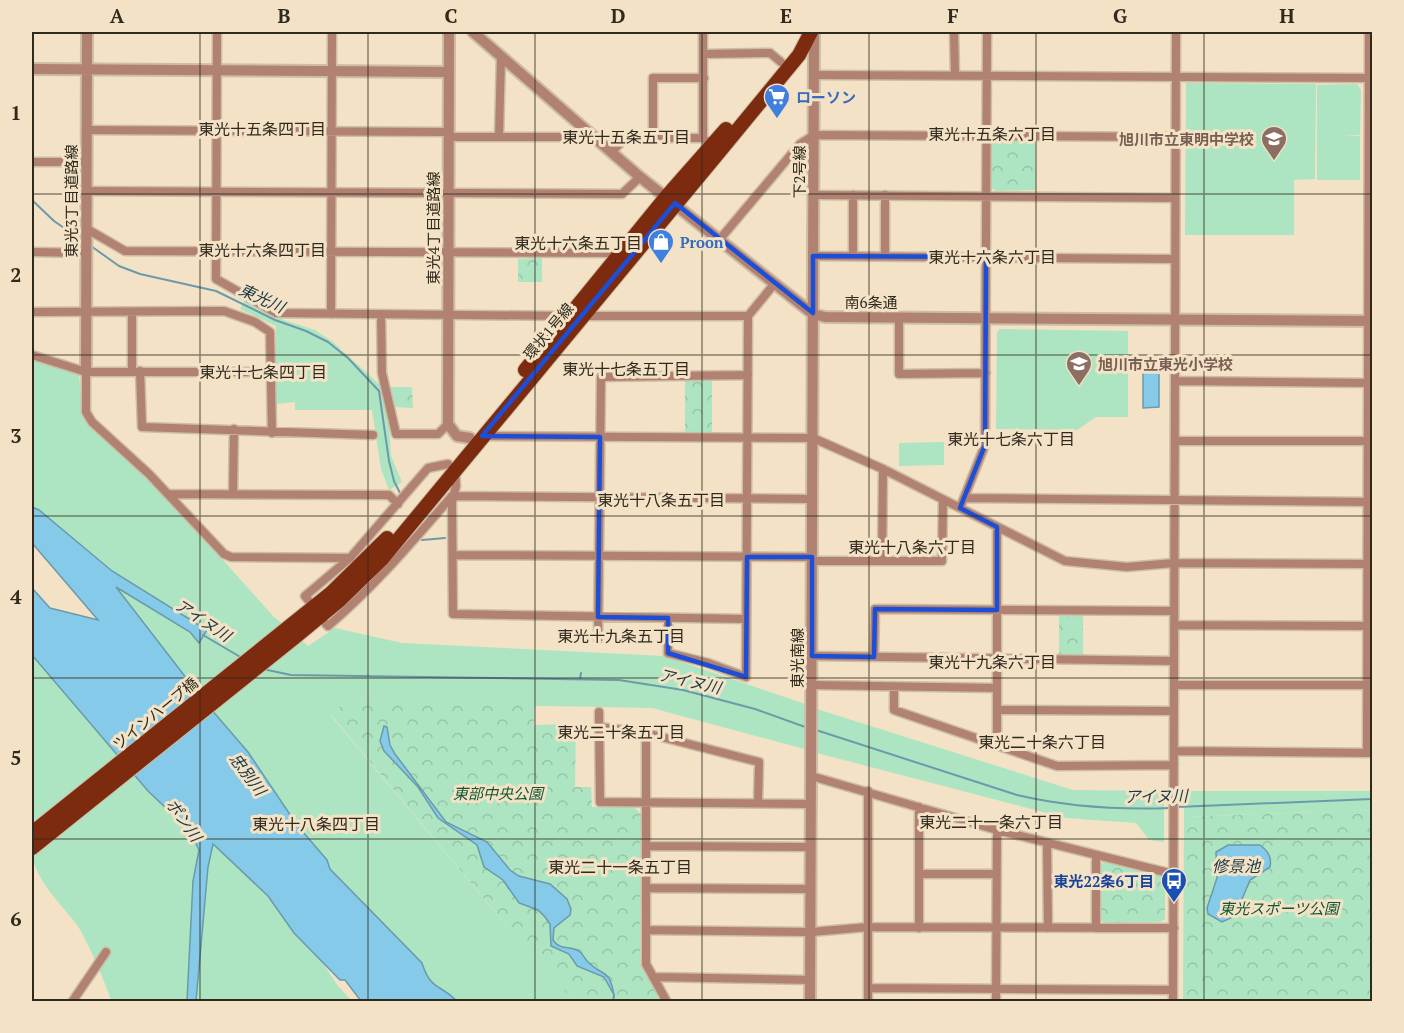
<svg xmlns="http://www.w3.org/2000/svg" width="1404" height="1033" viewBox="0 0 1404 1033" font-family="'PT Serif','Noto Sans JP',serif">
<defs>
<pattern id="park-crowns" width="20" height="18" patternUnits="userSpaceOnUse" patternTransform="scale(1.5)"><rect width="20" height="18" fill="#ade5c2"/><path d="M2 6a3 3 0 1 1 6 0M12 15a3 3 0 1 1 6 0" fill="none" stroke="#95c4a6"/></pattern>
</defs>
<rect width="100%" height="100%" fill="#f3e2c5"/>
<path fill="#ade5c2" d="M1186 83 1316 84 1315 179 1294 180V235H1185Z
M1357 84 1361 90 1360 135H1344L1360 136V180H1317V85Z
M244 301 284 320 315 330 333 342 380 385 389 424 391 456 402 482 389 490 381 469 372 410H295V402L275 404 276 326 240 309Z
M999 329 1128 331V417H1096L1077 430 996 429 997 333Z
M32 359 79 375 83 415 167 497 273 616 308 646 335 628 402 643 664 656 808 705V750L652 708 345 702 331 716 541 967 575 1001H457C439 983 431 991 422 963L330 869 327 860 297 825 248 752 204 701 115 586 39 510 32 507Z
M944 442V465L899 466V443Z
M32 655 127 764 262 872 338 986 352 1001H111C108 988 83 930 74 921 58 901 37 881 32 855Z
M817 709 1073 790 1164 791V842L1149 840 1136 823 1066 818 817 753Z
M1184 791H1372V810L1184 817Z"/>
<path fill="url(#park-crowns)" d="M1035 141 1036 190 996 191 991 188V142Z
M542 258V282H518V259Z
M685 381H712V433H685Z
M390 387H412L413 408 395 407Z
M1059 616H1083V655L1059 656Z
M345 702 535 704 534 725 576 724 575 787H591L592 807H634L641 814 640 964 661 1001H575L541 967 331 715Z
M1372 810V1001L1183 1002 1184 817Z
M1107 861 1161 876 1165 881V919L1160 922 1104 923 1101 919V864Z"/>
<path fill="#85cae8" stroke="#6b9aab" stroke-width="1.5" d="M1143 372H1159V407L1143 408Z
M32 507 39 510 112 571 207 630 199 643 190 632 116 587 204 701 248 752 297 825 327 860 330 869 422 963C431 991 439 983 457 1001H361L345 980H340L294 933 268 896 213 844 208 867 196 1001H187L193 881 199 850 190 831 148 791 32 655V588L50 608 98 620 32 543Z
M384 726 387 727 390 745 395 754 446 822 487 842 510 870 519 876 550 884 567 899 571 909 570 915 554 928 553 940C560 951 569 945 579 951 583 954 585 959 588 962 604 978 609 967 614 995L604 977 577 966 569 954 551 946 550 924 545 917 538 910 519 903 503 880 484 867 477 845 438 818 418 787 384 751 380 741Z
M1228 845H1260C1268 851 1272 857 1270 867L1250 880 1235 916 1222 922 1208 914 1207 908 1217 878 1216 852Z"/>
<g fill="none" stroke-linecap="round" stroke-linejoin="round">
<path stroke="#6b9aab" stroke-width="2" d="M32 200 54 221 83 241
M91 246 119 266 140 274 216 291 275 320 306 331 328 342 348 358 379 391 389 461 394 481 400 493
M422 540 445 538
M203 635 242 658
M263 669 291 675 619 680 683 690 755 709 808 728
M580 679 581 673
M816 730 1017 795C1068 807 1118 810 1171 808
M1177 807 1372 799
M613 1002 614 995"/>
<defs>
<path id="minor" d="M217 32 216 279 276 313 570 316
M954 32 955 74
M704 54 770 53 781 62
M813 75 1372 78
M87 130 449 132
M449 137H595
M499 137 501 56
M653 138V78H704
M703 138V32
M612 151 626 138H703L715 148
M32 162H87
M86 191 622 194 640 177
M814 195 1175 198
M853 195V256
M87 229 125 251 621 253
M720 239 800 144 814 135 1176 137
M32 252 86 253
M813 256 1175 259
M885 256V195
M32 312 224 311 255 322 270 332 272 433
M331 314 332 32
M381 314 382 373 396 434H438L448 424
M583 316H748
M899 318V374L986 373
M32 355 86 372H271
M140 371 142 427 373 435
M86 372V412L92 422 149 474 224 554 231 557 350 558
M132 372V312
M1176 381 1372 383
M482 436 813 438 883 469 1065 561 1127 567 1174 563 1372 564
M1175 441H1372
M455 470 456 486 452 502 453 614 746 619
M233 493 234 429
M168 494 389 495 398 504
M452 496 812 499
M964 498 1371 502
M960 508 985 445 987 32
M453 555 812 557
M882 560 883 469
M812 561H942L943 500
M308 600 305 596 350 558 428 468 448 464
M668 618V653L708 663 746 677 748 316 775 283
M326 624 328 626C374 587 412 542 452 496
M1174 625 1372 626
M598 639 601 377 748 375
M812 656 1174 661
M874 657 875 609 1174 611
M812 685 997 688
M1174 685H1372
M894 687V710L1057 766 1174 765
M997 710 1174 711
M599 712 600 802 811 804
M599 727 646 733 759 762 758 803
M646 733V964L667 1002
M997 745V527
M1174 751 1372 753
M1367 753 1369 32
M811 776 997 830 1173 874
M1047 843 1048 928
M647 846 811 847
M919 874H996
M647 888 811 889
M919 928V807
M1096 928V855
M646 930 811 932 868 927 1174 928
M653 977 811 980
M868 988 1173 990
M72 1002 106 952
M868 1002V791
M996 1002 997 830
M1173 1002 1176 32"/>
<path id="tertiary" d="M449 32 448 424 457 436 470 438
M473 32 640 177 813 314 825 317 1372 321
M32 69 449 72
M86 372 87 32
M810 1002 814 32"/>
<path id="primary" d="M525 370 666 197 726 129
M32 833 331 593 387 538
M32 848 294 638 340 600 382 559 720 151 799 55 811 32"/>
</defs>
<use href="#minor" stroke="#ccbda4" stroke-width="11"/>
<use href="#tertiary" stroke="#ccbda4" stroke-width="14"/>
<use href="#primary" stroke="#ccbda4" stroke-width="16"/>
<use href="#minor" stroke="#b18172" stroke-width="8"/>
<use href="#tertiary" stroke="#b18172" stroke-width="10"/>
<use href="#primary" stroke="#7d2b0e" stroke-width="14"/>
</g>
<path fill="none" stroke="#1d4ed8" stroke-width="4.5" stroke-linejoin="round" d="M675 203 813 313V256L986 257 985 445 960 508 997 527V610L875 609 874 657 812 656V557H747L746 677 668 653V618L598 617 600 437 482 436Z"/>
<path fill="none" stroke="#2f291e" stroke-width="1.5" stroke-opacity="0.55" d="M200 32V1002M368 32V1002M535 32V1002M702 32V1002M869 32V1002M1036 32V1002M1204 32V1002M32 194H1372M32 355H1372M32 516H1372M32 678H1372M32 839H1372"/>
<defs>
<symbol id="supermarket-pin" viewBox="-11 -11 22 30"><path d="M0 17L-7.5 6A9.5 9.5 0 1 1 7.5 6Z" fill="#3f7fe0" stroke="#f3e2c5"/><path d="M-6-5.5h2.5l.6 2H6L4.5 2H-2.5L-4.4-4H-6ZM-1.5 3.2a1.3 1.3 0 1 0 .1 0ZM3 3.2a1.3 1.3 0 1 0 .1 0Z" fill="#fff"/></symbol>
<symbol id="school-pin" viewBox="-11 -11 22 30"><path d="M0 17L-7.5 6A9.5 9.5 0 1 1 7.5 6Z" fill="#8d6e63" stroke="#f3e2c5"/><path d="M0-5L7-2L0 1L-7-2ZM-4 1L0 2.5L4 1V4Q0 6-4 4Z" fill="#fff"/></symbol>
<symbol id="shop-pin" viewBox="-11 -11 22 30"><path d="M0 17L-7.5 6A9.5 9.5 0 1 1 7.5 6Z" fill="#3f7fe0" stroke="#f3e2c5"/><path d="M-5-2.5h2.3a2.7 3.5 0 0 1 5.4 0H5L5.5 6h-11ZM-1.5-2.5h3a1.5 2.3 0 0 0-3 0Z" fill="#fff"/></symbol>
<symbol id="bus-pin" viewBox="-11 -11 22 30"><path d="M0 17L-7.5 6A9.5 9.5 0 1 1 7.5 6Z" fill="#1a4fb4" stroke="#f3e2c5"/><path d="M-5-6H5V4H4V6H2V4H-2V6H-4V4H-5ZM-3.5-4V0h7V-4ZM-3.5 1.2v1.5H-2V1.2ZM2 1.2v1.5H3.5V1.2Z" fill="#fff"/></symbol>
</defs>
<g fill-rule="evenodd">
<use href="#supermarket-pin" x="762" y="82" width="30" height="40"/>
<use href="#school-pin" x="1259" y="124" width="30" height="40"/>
<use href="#shop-pin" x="646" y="227" width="30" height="40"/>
<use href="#school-pin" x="1064" y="349" width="30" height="40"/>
<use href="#bus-pin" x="1159" y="866" width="30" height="40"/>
</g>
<g text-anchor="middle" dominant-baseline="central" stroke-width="6" stroke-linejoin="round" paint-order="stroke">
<g font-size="15" font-weight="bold" fill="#366cbe" stroke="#f3e2c5" text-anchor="start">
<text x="796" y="97">ローソン</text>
<text x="680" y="242">Proon</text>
</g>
<g font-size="15" font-weight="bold" fill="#785e54" stroke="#f3e2c5" text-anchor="end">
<text x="1254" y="139">旭川市立東明中学校</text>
<text x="1098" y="364" text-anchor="start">旭川市立東光小学校</text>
</g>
<g font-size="15" fill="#2f291e" stroke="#f3e2c5">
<text transform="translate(799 172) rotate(-90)">下2号線</text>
<text transform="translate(71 201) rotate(-90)">東光3丁目道路線</text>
<text transform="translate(433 228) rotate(-90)">東光4丁目道路線</text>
<text x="871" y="302">南6条通</text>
<text transform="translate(548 331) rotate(-50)">環状1号線</text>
<text transform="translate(797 658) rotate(-90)">東光南線</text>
<text transform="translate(155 713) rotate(-39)">ツインハープ橋</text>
</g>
<g font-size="15" font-style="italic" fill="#0f5735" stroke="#f3e2c5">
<text x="498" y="793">東部中央公園</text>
<text x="1279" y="908">東光スポーツ公園</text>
</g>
<g font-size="15" font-weight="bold" fill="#164399" stroke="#f3e2c5" text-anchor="end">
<text x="1154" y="881">東光22条6丁目</text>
</g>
<g font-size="16" fill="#2f291e" stroke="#f3e2c5">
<text x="262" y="129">東光十五条四丁目</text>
<text x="992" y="134">東光十五条六丁目</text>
<text x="626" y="137">東光十五条五丁目</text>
<text x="578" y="243">東光十六条五丁目</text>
<text x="262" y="250">東光十六条四丁目</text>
<text x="992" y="257">東光十六条六丁目</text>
<text x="626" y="369">東光十七条五丁目</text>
<text x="263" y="372">東光十七条四丁目</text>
<text x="1011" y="439">東光十七条六丁目</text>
<text x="661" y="500">東光十八条五丁目</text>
<text x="912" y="547">東光十八条六丁目</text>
<text x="621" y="636">東光十九条五丁目</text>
<text x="992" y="662">東光十九条六丁目</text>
<text x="621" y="732">東光二十条五丁目</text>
<text x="1042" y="742">東光二十条六丁目</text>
<text x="991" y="822">東光二十一条六丁目</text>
<text x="316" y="824">東光十八条四丁目</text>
<text x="620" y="867">東光二十一条五丁目</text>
</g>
<g font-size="16" font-style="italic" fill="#193946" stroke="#f3e2c5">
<text transform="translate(262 298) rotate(24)">東光川</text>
<text transform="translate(203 620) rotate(33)">アイヌ川</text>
<text transform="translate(690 681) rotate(13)">アイヌ川</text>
<text transform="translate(248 774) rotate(53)">忠別川</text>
<text transform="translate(1156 796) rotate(-1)">アイヌ川</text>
<text transform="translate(184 820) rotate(54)">ポン川</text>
<text x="1236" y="866">修景池</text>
</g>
</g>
<rect width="1404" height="1033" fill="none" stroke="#f3e2c5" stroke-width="66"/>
<rect x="33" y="33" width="1338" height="967" fill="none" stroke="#2f291e" stroke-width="2"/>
<g font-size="20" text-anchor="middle" font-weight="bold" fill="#2f291e">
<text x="117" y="23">A</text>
<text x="284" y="23">B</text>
<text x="451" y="23">C</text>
<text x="618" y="23">D</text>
<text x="786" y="23">E</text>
<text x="953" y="23">F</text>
<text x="1120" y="23">G</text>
<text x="1287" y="23">H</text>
<text x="16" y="120">1</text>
<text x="16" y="282">2</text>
<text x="16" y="443">3</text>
<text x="16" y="604">4</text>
<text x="16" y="765">5</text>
<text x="16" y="926">6</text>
</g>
</svg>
